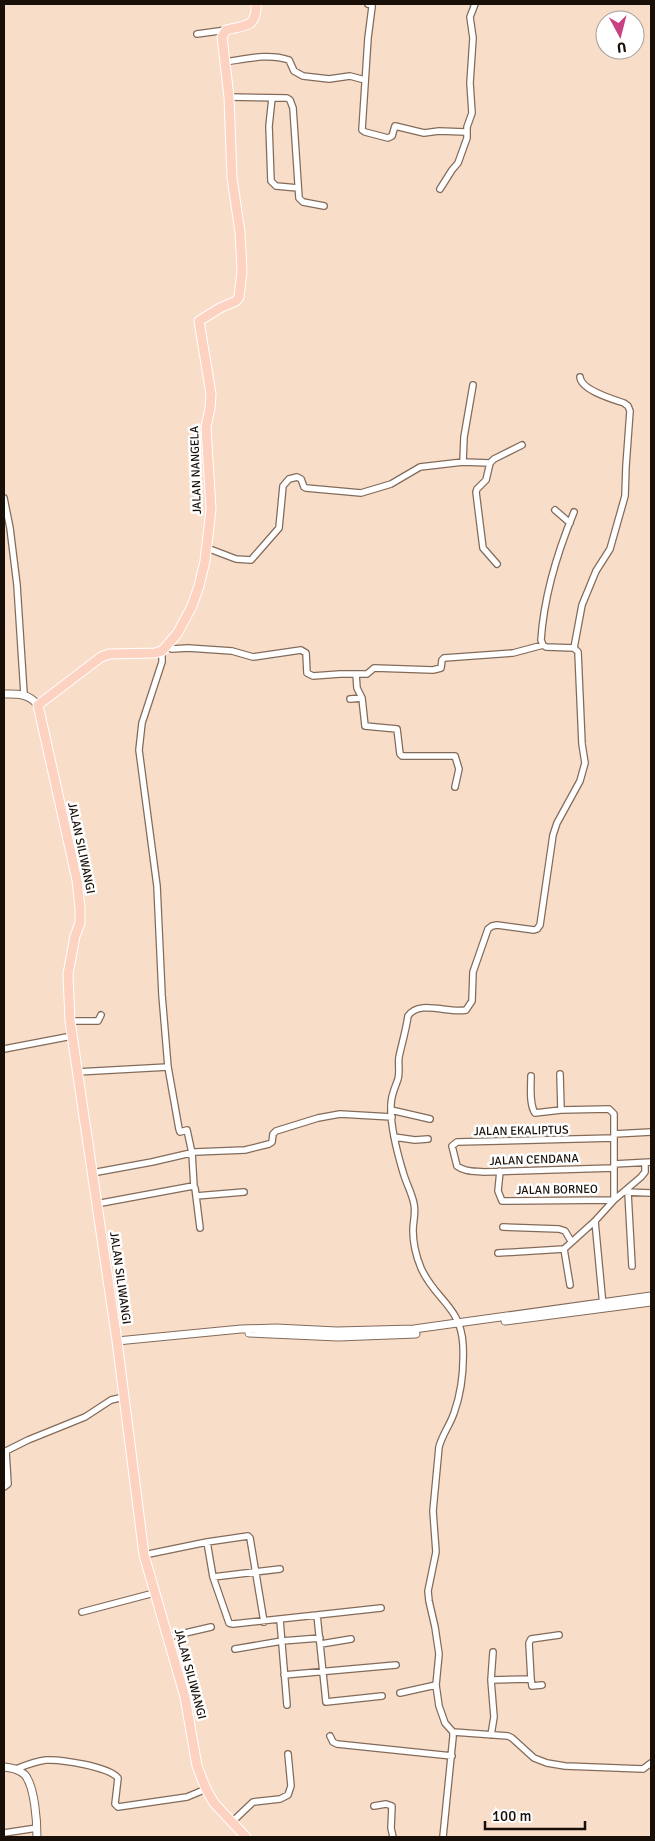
<svg xmlns="http://www.w3.org/2000/svg" width="655" height="1841" viewBox="0 0 655 1841" font-family="Signika,sans-serif">
<rect width="100%" height="100%" fill="#f8ddc9"/>
<g fill="none" stroke-linecap="round" stroke-linejoin="round">
<defs>
<path id="minor" d="M368 4 372 5V7L368 38 362 130 365 132 388 138 392 136 395 126 424 133 439 131 466 132
M197 34 226 30
M225 62C246 59 268 53 289 60L294 71 303 76 329 79 350 76 365 80
M229 97 287 98 290 100 293 108 299 198 303 202 324 206
M272 98 269 126 271 181 276 186 298 188
M440 189 452 170 458 163 467 138V127L472 113 470 83 473 38 470 17 475 4
M463 462 464 437 473 385
M4 498 10 528 17 585 24 694
M555 510 570 523
M207 548 236 559 251 560 279 528 283 486 289 479 297 477 301 479 304 487 306 488 361 493 391 484 420 467 463 462 490 463
M497 564 483 548 476 492 477 489 486 480 490 463 494 459 522 445
M167 647 172 649 188 648 232 651 253 657 301 650 306 653 307 673 313 676 340 674H367L374 668 433 670 441 668 442 660 444 658 513 653 543 645
M574 648 582 605 596 571 610 549 625 496 626 466 630 411 628 406 624 403C612 399 581 390 580 377
M162 651V662L142 723 139 750 157 886 162 995 168 1067 179 1129 180 1132 187 1130 192 1153 194 1187
M356 674 357 688 362 698 365 726 397 729 400 754 402 756H455L459 769 455 787
M350 699 362 698
M70 1021H98L101 1015
M4 1049 72 1036
M77 1072 168 1067
M560 1074 561 1110
M531 1076C531 1087 529 1104 535 1113L561 1110 609 1109 614 1114V1200
M391 1110 430 1119
M614 1134 651 1132
M394 1137 415 1140 428 1139
M614 1164 651 1162
M614 1168 484 1172C474 1171 465 1172 457 1166L452 1146 457 1142 614 1138
M500 1171 498 1191 502 1201 614 1200
M92 1173 152 1162 195 1152 245 1150 269 1144 272 1142 273 1134 276 1131 318 1118 340 1114 392 1117
M625 1192 651 1193
M628 1193 632 1266
M196 1196 244 1192
M96 1204 193 1186 195 1188 200 1228
M595 1221 603 1306
M503 1227 559 1229 565 1231 571 1241
M564 1249 595 1221 614 1200 641 1177 645 1172V1163
M564 1249 570 1285
M498 1253 564 1249
M4 1452 28 1440 85 1417 111 1400 124 1397
M4 1487 8 1484 6 1451
M207 1542 248 1536 250 1538 264 1622
M144 1555 207 1542 213 1577 229 1623 233 1624 317 1615 326 1702 382 1696
M213 1577 280 1569
M82 1612 154 1593
M317 1615 381 1608
M280 1620 287 1705
M168 1637 211 1627
M321 1644 351 1639
M235 1649 282 1641 320 1638
M284 1675 396 1665
M531 1679 529 1643 531 1639 559 1635
M491 1680 493 1652
M400 1693 436 1685
M453 1732 508 1736 512 1738 534 1758 547 1763 565 1766 643 1769 651 1763
M491 1735 494 1717 491 1680 531 1679 532 1686 542 1685
M330 1736 333 1742 337 1744 452 1756
M16 1769C26 1765 36 1761 46 1760 62 1759 109 1767 118 1778L115 1804 118 1807 187 1797 206 1789
M374 1806 386 1804 392 1806 391 1828 393 1837
M232 1822 253 1802 280 1799 288 1795 291 1786 288 1754
M4 1833 37 1828
M443 1837 453 1737V1732L445 1723 439 1706 436 1685 439 1654 435 1627 429 1601 428 1591 436 1552 433 1511 439 1447C442 1435 450 1425 454 1413 462 1391 464 1368 463 1345 461 1306 435 1300 421 1268 416 1256 413 1243 413 1230 413 1222 416 1213 414 1204 412 1193 406 1183 403 1172 397 1152 390 1125 391 1105 391 1095 395 1088 398 1079 400 1072 398 1064 399 1057 402 1043 406 1030 408 1016 419 999 449 1014 466 1010L472 1001 473 972 488 929 492 926 497 925 534 930 537 929 540 925 553 835 557 823 580 781 585 763 582 744 578 652 574 648 546 647 543 645 541 640C544 596 557 553 574 512"/>
<path id="tertiary" d="M4 694C18 694 28 693 38 705
M505 1321 651 1302
M249 1333 338 1337 416 1334
M117 1341 241 1329 276 1328 337 1331 414 1329 651 1296
M4 1767C12 1768 19 1769 25 1775 35 1787 37 1823 37 1837"/>
<path id="primary" d="M246 1837 214 1803 206 1789 197 1766 185 1697 144 1555 117 1341 70 1021 68 974 75 936 80 923V908L77 880 38 705 101 657 109 654 155 653 162 651 177 634 192 606 199 586 205 561 211 509 206 427 210 408 211 394 199 321 220 308 236 301 239 297 242 271 240 232 232 178 229 97 222 37 226 30C245 25 257 28 256 4"/>
</defs>
<use href="#minor" stroke="#836b5a" stroke-width="8"/>
<use href="#tertiary" stroke="#836b5a" stroke-width="9"/>
<use href="#primary" stroke="#fff" stroke-width="11"/>
<use href="#minor" stroke="#fff" stroke-width="5.5"/>
<use href="#tertiary" stroke="#fff" stroke-width="7"/>
<use href="#primary" stroke="#fed2c1" stroke-width="9"/>
</g>
<g text-anchor="middle" dominant-baseline="central" stroke-width="5" stroke-linejoin="round" paint-order="stroke">
<g font-size="12" fill="#180f08" stroke="#fff">
<text transform="translate(196 470) rotate(-92)">JALAN NANGELA</text>
<text transform="translate(81 848) rotate(78)">JALAN SILIWANGI</text>
<text transform="translate(521 1131) rotate(-1)">JALAN EKALIPTUS</text>
<text transform="translate(534 1160) rotate(-2)">JALAN CENDANA</text>
<text transform="translate(557 1190) rotate(-1)">JALAN BORNEO</text>
<text transform="translate(120 1278) rotate(82)">JALAN SILIWANGI</text>
<text transform="translate(190 1674) rotate(75)">JALAN SILIWANGI</text>
</g>
</g>
<rect width="655" height="1841" fill="none" stroke="#180f08" stroke-width="10"/>
<g transform="translate(620 35) rotate(173)"><circle r="24" fill="#ffffff" stroke="#a39f9c"/>
<path d="M0-4L9 19L0 12L-9 19Z" fill="#c84282"/>
<text y="-8" font-size="14" font-weight="bold" text-anchor="middle" fill="#180f08">U</text>
</g>
<path d="M485 1821v8h100v-8" fill="none" stroke="#180f08" stroke-width="2.5"/>
<text x="492" y="1821" font-size="15" fill="#180f08" stroke="#ffffff" stroke-width="4" paint-order="stroke">100 m</text>
</svg>
